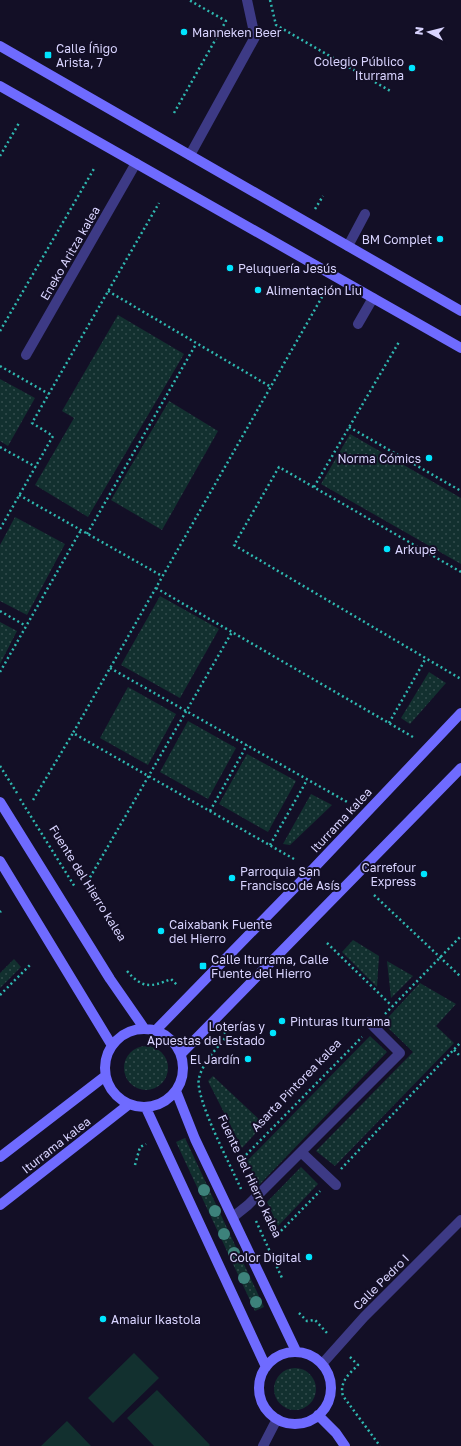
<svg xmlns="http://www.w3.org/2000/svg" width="461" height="1446" viewBox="0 0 461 1446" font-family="'Golos Text',sans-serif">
<defs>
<pattern id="grass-dots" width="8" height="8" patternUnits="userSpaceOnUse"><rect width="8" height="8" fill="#12302f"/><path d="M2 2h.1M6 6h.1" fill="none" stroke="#344d4e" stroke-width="1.8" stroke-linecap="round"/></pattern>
</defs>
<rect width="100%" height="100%" fill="#130f26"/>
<path fill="url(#grass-dots)" d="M118 315 184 354 88 517 35 485 74 418 62 411Z
M0 379 35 398 8 446 0 441Z
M169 401 218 431 162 530 111 500Z
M350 434 461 498V564L321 484Z
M15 517 65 544 27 615 0 601V545Z
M160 596 219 629 180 698 121 665Z
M0 622 17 631 0 664Z
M429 672 446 683 410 724 401 718Z
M128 687 176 714 148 765 100 738Z
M188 721 236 748 208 799 160 772Z
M247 754 296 781 268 832 219 804Z
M311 794 332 805 290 845 283 844Z
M353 940 379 956 377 987 342 952Z
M14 959 21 967 0 988V973Z
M387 961 413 976 391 998Z
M420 983 456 1004 436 1026 454 1043 335 1166 316 1151 413 1052 383 1023Z
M370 1036 387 1052 259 1185 247 1161Z
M124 1068a22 22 0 1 1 44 0a22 22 0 1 1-44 0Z
M213 1076 264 1124 242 1148 208 1081Z
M185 1138 264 1307 255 1311 176 1142Z
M301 1167 318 1184 278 1226 267 1202Z
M274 1389a21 21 0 1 1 42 0a21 21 0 1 1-42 0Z"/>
<path fill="#12302f" d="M134 1353 159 1378 113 1423 88 1398Z
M157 1390 210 1445 209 1446H154L127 1418Z
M67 1421 91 1446H41Z"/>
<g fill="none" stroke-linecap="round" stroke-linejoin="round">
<path stroke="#2fb8b0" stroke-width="2.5" stroke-dasharray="2 3" stroke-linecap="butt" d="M270 0 276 25 392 92
M174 113 226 21 189 0
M0 156 19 123
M315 209 323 196
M280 273 284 266
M108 291 271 387
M0 331 95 167
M0 366 49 394
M349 427 461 491
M0 447 36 467
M314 487 399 342
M19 495 162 576
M0 529 53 436 32 423 159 203
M87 534 196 344
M461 572 279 467 234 545 461 679
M156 588 413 737
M0 611 26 626
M110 668 349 803
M0 672 81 530
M389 723 426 658
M0 766 17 793
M20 799 75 887
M33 800 73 733
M210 811 247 745
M270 845 307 780
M294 859 73 733 322 297
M85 886 232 632
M374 895 461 977
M0 912 1 911
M327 943 392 1006
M127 971C142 988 150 988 171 979L177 985
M0 995 31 964
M385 1014 461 936
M224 1032 228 1035C217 1048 203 1062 199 1078 194 1097 232 1168 241 1189
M454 1050 461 1057
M239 1162 362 1037
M135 1165 140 1147 146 1144
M341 1169 461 1042
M256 1221 282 1278
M274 1238 320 1191
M299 1313 307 1321 315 1320 327 1333
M350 1357 358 1365C349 1374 339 1382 343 1396L380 1446"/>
<path stroke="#3d3a85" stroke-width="10" d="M190 155 255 37 247 0
M348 246 365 214
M358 324 373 298
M26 355 136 163
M301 1152 336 1185
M233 1217 248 1205 400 1053 369 1022"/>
<path stroke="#3d3a85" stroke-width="10" d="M322 1364 364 1317 461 1220
M263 1446 277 1419"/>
<path stroke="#6f6bff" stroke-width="10" d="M0 46 461 311
M0 86 461 348
M0 802 110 979 144 1028
M0 861 111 1044
M105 1068a39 39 0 1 1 78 0a39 39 0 1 1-78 0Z
M156 1030 313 869 461 713
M181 1054 461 768
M176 1091 195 1139 296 1351
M146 1108 266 1367
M0 1157 104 1077
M0 1205 128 1105
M259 1388a36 36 0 1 1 72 0a36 36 0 1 1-72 0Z
M318 1415 336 1433 345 1446"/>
</g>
<g fill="#3d827b">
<circle cx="204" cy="1190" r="6"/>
<circle cx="215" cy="1211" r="6"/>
<circle cx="224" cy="1234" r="6"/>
<circle cx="234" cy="1253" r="6"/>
<circle cx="244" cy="1278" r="6"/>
<circle cx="256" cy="1302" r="6"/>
</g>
<g fill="#00e5ff" stroke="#130f26" stroke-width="1.5">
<circle cx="184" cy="32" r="4"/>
<rect x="44" y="51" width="8" height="8" rx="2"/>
<circle cx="412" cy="68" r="4"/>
<circle cx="440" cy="239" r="4"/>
<circle cx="230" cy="268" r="4"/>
<circle cx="258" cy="290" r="4"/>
<circle cx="429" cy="458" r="4"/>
<circle cx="387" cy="549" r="4"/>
<circle cx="424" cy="874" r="4"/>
<circle cx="232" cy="878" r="4"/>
<circle cx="161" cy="931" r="4"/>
<rect x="199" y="962" width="8" height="8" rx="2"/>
<circle cx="282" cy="1021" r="4"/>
<circle cx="273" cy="1033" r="4"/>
<circle cx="248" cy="1059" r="4"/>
<circle cx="309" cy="1257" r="4"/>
<circle cx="103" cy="1319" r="4"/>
</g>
<g text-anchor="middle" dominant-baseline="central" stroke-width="4" stroke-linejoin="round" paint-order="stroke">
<g font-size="12" fill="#d9d4ff" stroke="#130f26" text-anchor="start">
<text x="192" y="32">Manneken Beer</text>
<text x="56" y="48">Calle Íñigo<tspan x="56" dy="14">Arista, 7</tspan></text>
<text x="404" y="61" text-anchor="end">Colegio Público<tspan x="404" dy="14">Iturrama</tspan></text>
<text x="432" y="239" text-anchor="end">BM Complet</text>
<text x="238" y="268">Peluquería Jesús</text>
<text x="266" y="290">Alimentación Liu</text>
<text x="421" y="458" text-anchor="end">Norma Cómics</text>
<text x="395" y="549">Arkupe</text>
<text x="416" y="867" text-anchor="end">Carrefour<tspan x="416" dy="14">Express</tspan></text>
<text x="240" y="871">Parroquia San<tspan x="240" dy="14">Francisco de Asís</tspan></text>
<text x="169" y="924">Caixabank Fuente<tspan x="169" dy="14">del Hierro</tspan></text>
<text x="211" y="959">Calle Iturrama, Calle<tspan x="211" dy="14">Fuente del Hierro</tspan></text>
<text x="290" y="1021">Pinturas Iturrama</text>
<text x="265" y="1026" text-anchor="end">Loterías y<tspan x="265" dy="14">Apuestas del Estado</tspan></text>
<text x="240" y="1059" text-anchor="end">El Jardín</text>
<text x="301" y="1257" text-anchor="end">Color Digital</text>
<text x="111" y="1319">Amaiur Ikastola</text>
</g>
<g font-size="12" fill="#d9d4ff" stroke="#130f26">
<text transform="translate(70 253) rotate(-60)">Eneko Aritza kalea</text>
<text transform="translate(341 820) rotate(-47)">Iturrama kalea</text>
<text transform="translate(88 883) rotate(58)">Fuente del Hierro kalea</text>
<text transform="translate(296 1085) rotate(-46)">Asarta Pintorea kalea</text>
<text transform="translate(56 1145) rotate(-38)">Iturrama kalea</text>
<text transform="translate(250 1176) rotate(65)">Fuente del Hierro kalea</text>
<text transform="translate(381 1282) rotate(-45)">Calle Pedro I</text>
</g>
</g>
<g transform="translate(429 32) rotate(277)" stroke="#130f26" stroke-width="3" paint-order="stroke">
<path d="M0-3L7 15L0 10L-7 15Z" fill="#d9d4ff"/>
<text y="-6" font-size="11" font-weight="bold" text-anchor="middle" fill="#d9d4ff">N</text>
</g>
</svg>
